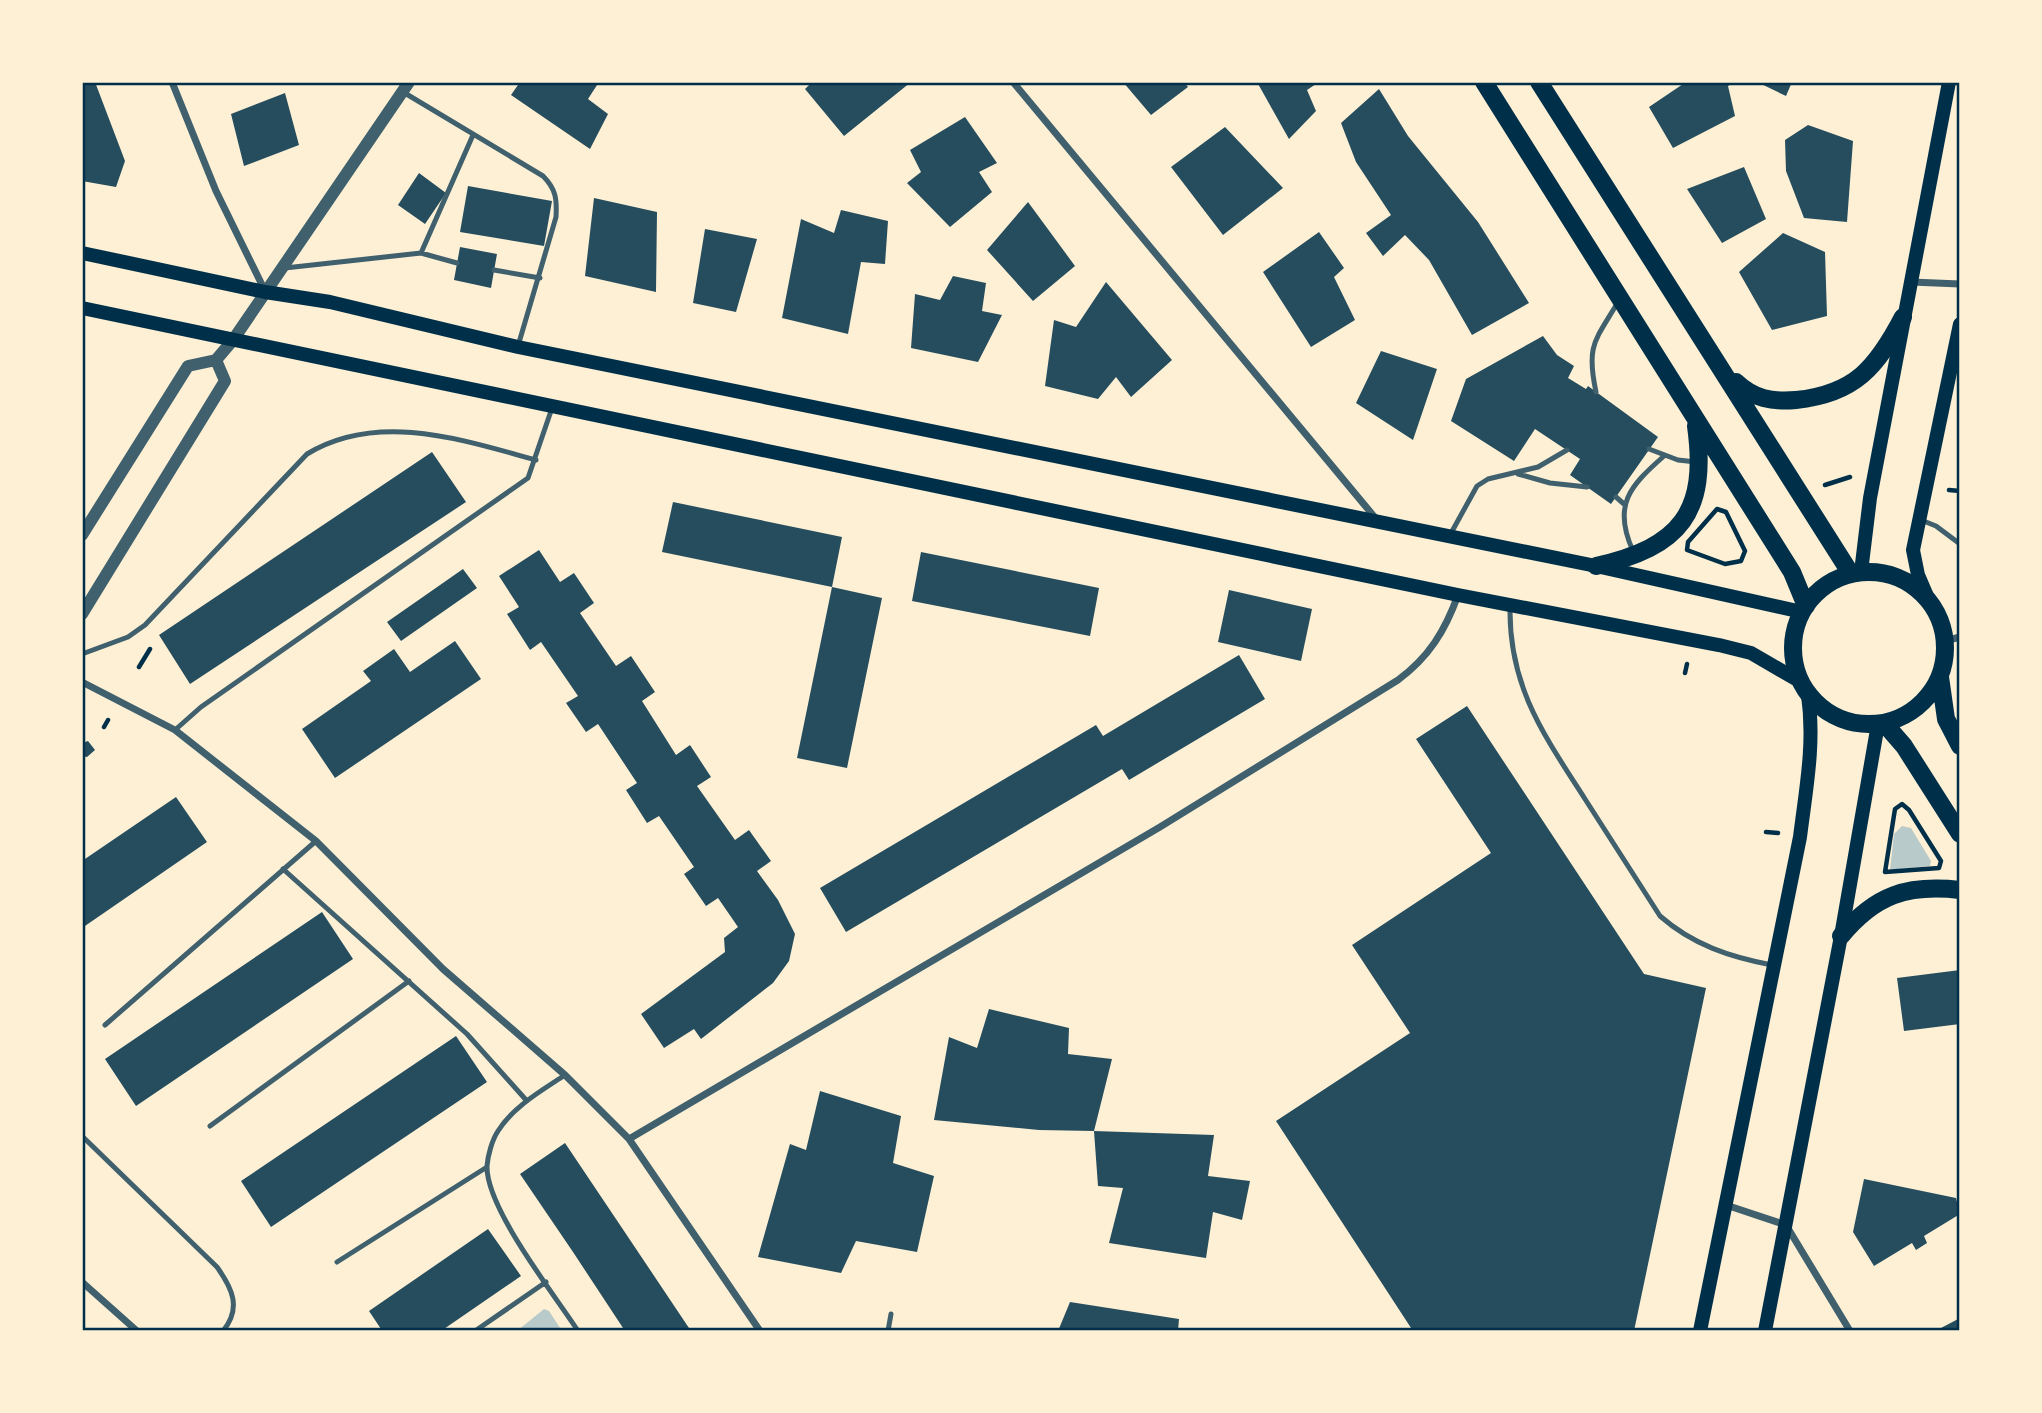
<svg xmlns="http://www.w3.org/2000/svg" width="2042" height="1413" viewBox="0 0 2042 1413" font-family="Signika,sans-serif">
<rect width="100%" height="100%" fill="#fdf0d5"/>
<path fill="#b9caca" d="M1902 826 1911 828 1931 861 1930 866 1890 870 1894 834Z
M544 1309 549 1311 562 1331H517Z"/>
<path fill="#264d5e" d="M82 82H95L125 161 116 187 82 181Z
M520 82H599L588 99 608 114 590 149 511 95Z
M812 82H911L844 136 805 89Z
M1123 82H1184L1188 87 1151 115Z
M1257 82H1319L1307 90 1316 111 1289 139Z
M1686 82H1735L1728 86 1735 116 1673 148 1649 107Z
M1757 82H1792L1786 96Z
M1379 89 1408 136 1478 222 1529 303 1472 335 1429 260 1405 235 1383 256 1366 233 1391 215 1356 162 1341 123Z
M285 93 299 145 244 166 231 114Z
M965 117 997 163 979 172 992 192 950 227 907 183 921 172 910 150Z
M1808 125 1853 141 1847 222 1804 218 1786 171 1785 140Z
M1225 127 1283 188 1223 235 1171 167Z
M1744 167 1766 219 1722 243 1687 189Z
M419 173 446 193 425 224 398 205Z
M468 186 552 201 544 246 460 232Z
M594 198 657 212 656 292 585 276Z
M1028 202 1075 266 1033 301 987 250Z
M841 210 888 221 885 264 861 262 848 334 782 318 801 219 834 233Z
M705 229 757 239 736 312 693 303Z
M1319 232 1344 268 1334 277 1355 320 1311 347 1263 272Z
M1783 233 1825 252 1827 316 1772 330 1739 272Z
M460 247 497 254 491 288 454 280Z
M953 276 986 283 982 311 1002 315 978 362 911 348 915 294 940 300Z
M1106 282 1172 360 1131 397 1116 377 1098 399 1045 386 1054 320 1076 327Z
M1543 336 1557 355 1574 366 1568 378 1586 389 1588 386 1658 437 1611 504 1570 475 1580 459 1535 429 1514 461 1451 421 1466 379Z
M1381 351 1437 369 1413 440 1356 403Z
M432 452 466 502 190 684 159 635Z
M673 502 842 537 832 587 662 552Z
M539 550 560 582 574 573 594 603 580 613 616 666 631 656 655 692 642 701 676 755 690 745 711 777 697 786 735 840 749 830 771 861 757 871 778 900 795 934 789 961 773 983 701 1039 694 1029 664 1048 641 1014 725 952 724 938 738 927 718 898 706 906 684 874 694 867 659 816 647 823 626 790 637 783 598 724 586 732 566 703 578 696 541 642 530 650 507 614 519 607 499 576Z
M921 552 1099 588 1090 636 912 601Z
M463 569 477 588 401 641 387 622Z
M832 587 882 598 847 768 797 758Z
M1229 590 1312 609 1301 661 1218 642Z
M455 641 481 679 335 778 302 729 371 681 363 671 394 649 410 672Z
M1239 655 1265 699 1129 780 1122 769 846 932 820 888 1096 725 1103 736Z
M1467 706 1644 974 1706 988 1634 1331H1413L1276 1121 1410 1033 1352 945 1491 853 1416 739Z
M88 741 95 750 87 757 82 756V743Z
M176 797 207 842 82 928V861Z
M322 912 353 959 136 1106 105 1059Z
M1960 970V1024L1904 1031 1897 978Z
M989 1009 1069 1028 1068 1054 1112 1059 1094 1131 1039 1130 934 1120 949 1037 977 1048Z
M456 1036 487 1082 271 1227 241 1181Z
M820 1091 901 1116 893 1163 934 1176 917 1252 856 1241 841 1273 758 1257 790 1144 806 1150Z
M1094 1131 1214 1135 1208 1176 1250 1181 1242 1220 1213 1212 1206 1258 1109 1243 1123 1188 1098 1186Z
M565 1143 618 1222 691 1331H625L573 1252 520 1174Z
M1864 1179 1956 1198 1960 1214 1924 1236 1927 1243 1916 1250 1912 1243 1874 1266 1853 1232Z
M488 1229 521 1276 441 1331H378L381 1329 369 1311Z
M1070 1302 1179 1319 1178 1331H1058Z
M1960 1318V1331H1943L1941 1328Z"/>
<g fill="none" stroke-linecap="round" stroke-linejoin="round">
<path stroke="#003049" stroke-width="4.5" d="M1825 485 1850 477
M1949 490 1960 491
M1717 509 1726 512 1745 551 1741 561 1725 564 1687 550 1688 542Z
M139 667 150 649
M1685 673 1687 664
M104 727 108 720
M1902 804 1909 810 1941 861 1939 868 1885 872 1895 809Z
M1766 832 1778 833"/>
<path stroke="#3f606c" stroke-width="5" d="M403 92 543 176C556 189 557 199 556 217L518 346
M421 253 457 263
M285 268 421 253 473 135
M494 270 540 278
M1596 392C1586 345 1595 341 1618 302
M1649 449 1678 460 1696 462
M1518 474 1550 483 1587 487
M1616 497 1624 504
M1921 520 1936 526 1960 544
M1450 535 1477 486 1488 479 1538 467 1567 450
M1633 551C1612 505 1630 486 1664 456
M1510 608C1509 687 1544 735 1585 799 1610 838 1635 877 1660 916 1693 945 1730 957 1772 965
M82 654 128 637 145 625 307 454C378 411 463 440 536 460
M175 730 201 707 528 478 552 408
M283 869 467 1034 527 1101
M105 1025 316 841
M565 1075C541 1091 514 1106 498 1131 492 1140 488 1155 487 1166 486 1208 554 1294 578 1331
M210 1126 409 981
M82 1136 217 1267C232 1288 242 1308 223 1331
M337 1262 487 1167
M475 1331 546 1282
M888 1331 891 1314"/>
<path stroke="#3f606c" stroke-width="7" d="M172 82 216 191 265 291
M1013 82 1377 520
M1911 282 1960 284
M1945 641 1960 637
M82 682 175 730 316 841 443 969 565 1075 629 1139 760 1331
M629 1139 1160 827 1398 680C1429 657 1445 631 1458 595
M1726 1205 1786 1225 1850 1331
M82 1282 137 1331"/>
<path stroke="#3f606c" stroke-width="12" d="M82 535 188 366 216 360 233 340 409 82
M82 614 225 381 216 360"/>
<path stroke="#003049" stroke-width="14" d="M82 253 265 292 330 302 518 347 1596 566 1802 612
M82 308 1458 595 1719 645 1751 653 1801 682
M1861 572 1870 498 1949 82
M1930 603 1918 575 1913 550 1960 324
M1700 1331 1800 837C1806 789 1815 743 1808 695
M1765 1331 1841 936 1878 724"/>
<path stroke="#003049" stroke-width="18" d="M1484 82 1792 572 1806 606
M1539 82 1851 574
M1736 382C1754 399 1772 402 1796 400 1855 394 1877 367 1903 317
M1596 566C1681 547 1708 512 1696 426
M1793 648a76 76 0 1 1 152 0a76 76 0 1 1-152 0Z
M1940 677 1946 719 1960 746
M1884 723 1904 746 1960 834
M1841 936C1875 895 1907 884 1960 890"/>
</g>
<rect width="2042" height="1413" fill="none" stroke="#fdf0d5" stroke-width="168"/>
<rect x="84" y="84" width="1874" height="1245" fill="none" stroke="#003049" stroke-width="2.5"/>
</svg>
